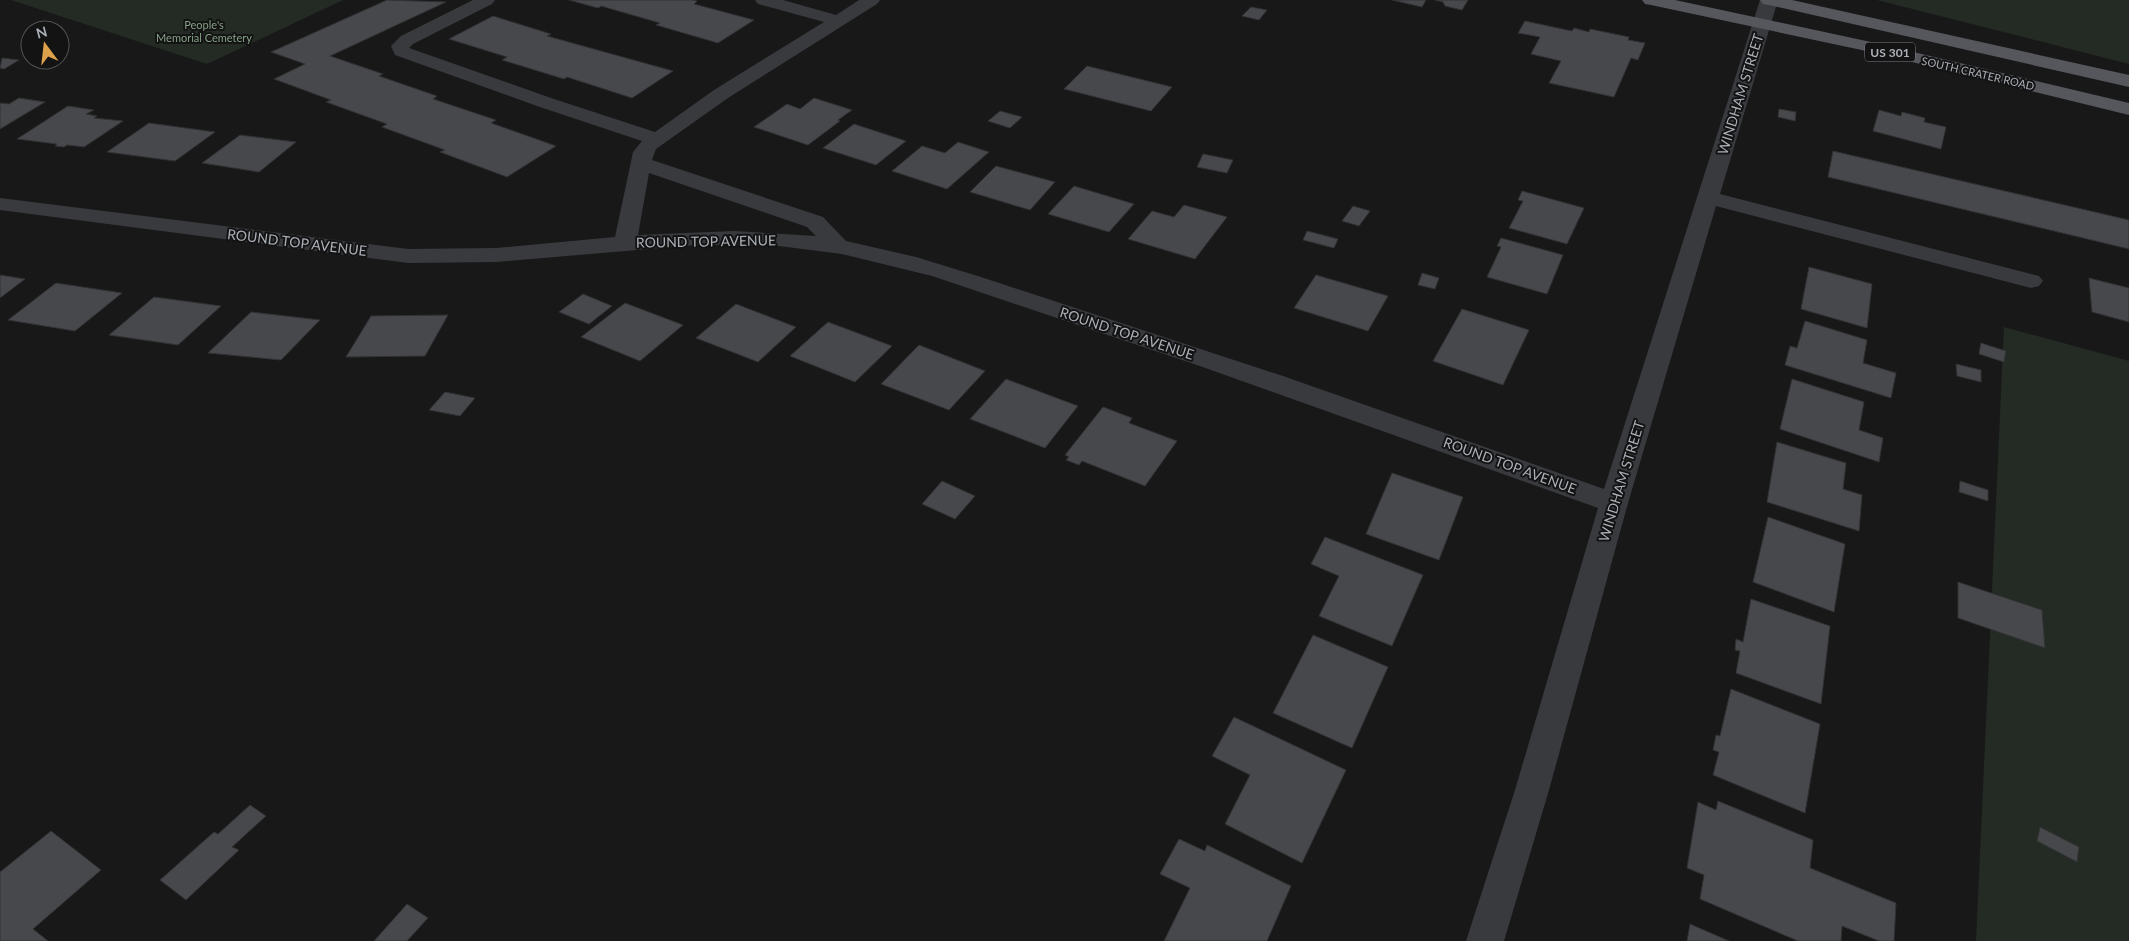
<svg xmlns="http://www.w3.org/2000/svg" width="2129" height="941" viewBox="0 0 2129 941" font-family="Lato,sans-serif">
<rect width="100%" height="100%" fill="#181819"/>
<path fill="#242b24" d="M11 0H343L207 64Z
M1877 0H2129V64Z
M2004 327 2129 361V941H1976Z"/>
<path fill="#47484b" stroke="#323235" d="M387 0 446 2 330 56 383 74 379 76 437 96 433 99 496 120 491 123 556 146 507 177 440 152 445 150 382 127 387 124 326 102 331 100 274 79 305 64 271 52Z
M569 0H692L697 1 694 4 754 20 718 43 656 25 660 23 601 6 598 8Z
M1392 0H1426L1422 7Z
M1435 0H1468L1462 10 1445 6 1443 2Z
M1251 7 1267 10 1259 20 1242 16Z
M493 16 551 34 547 36 673 71 632 98 567 77 564 79 502 60 507 57 449 39Z
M1525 21 1572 31 1574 28 1589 32 1590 29 1629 37 1628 40 1645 43 1638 60 1631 58 1614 97 1549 83 1561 61 1531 54 1540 37 1518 33Z
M2 58 19 60 4 69 0 68Z
M1087 66 1172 87 1151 111 1064 89Z
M19 98 45 102 0 129V103L9 104Z
M814 98 852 110 838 120 840 121 808 145 754 127 787 104 800 109Z
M68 106 94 110 86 114 97 116 94 118 123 121 84 147 67 145 64 147 55 146 57 144 17 139Z
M1779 109 1796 112 1795 121 1778 117Z
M1879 110 1901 116 1902 112 1925 118 1924 122 1946 127 1941 149 1873 131Z
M1000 111 1022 117 1010 128 988 121Z
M149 123 215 132 175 161 107 152Z
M854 124 906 141 876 165 823 148Z
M240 135 296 142 259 172 202 163Z
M958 142 989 152 947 189 892 171 922 146 945 153Z
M1833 151 2129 220V249L1828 177Z
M1203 154 1233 160 1227 173 1197 167Z
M996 166 1055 182 1030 210 970 192Z
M1074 186 1134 204 1109 232 1048 214Z
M1522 191 1584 208 1567 244 1509 228 1523 201 1518 200Z
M1184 205 1227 217 1195 259 1128 239 1152 211 1174 217Z
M1353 206 1370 211 1359 226 1342 221Z
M1307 231 1338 239 1334 248 1303 240Z
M1501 238 1563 255 1547 294 1487 277 1501 247 1497 246Z
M1809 267 1872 284 1867 328 1801 309Z
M1422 273 1439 278 1435 289 1418 285Z
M0 275 25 279 0 298Z
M1316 275 1388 296 1368 331 1294 308Z
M2089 278 2129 288V322L2092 312Z
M56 283 122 293 75 331 8 320Z
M583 294 612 306 589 324 559 312Z
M154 297 221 306 178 345 109 335Z
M625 303 683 325 640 361 581 337Z
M736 304 796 327 758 362 696 338Z
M1462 309 1529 330 1503 385 1433 361Z
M251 312 320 320 281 360 208 353Z
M448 315 425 356 346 357 371 316Z
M1805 321 1867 340 1863 363 1896 373 1891 398 1785 365 1790 346 1797 348Z
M828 322 892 346 855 382 790 356Z
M1981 343 2006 351 2004 362 1979 354Z
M919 345 985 371 949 410 881 384Z
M1956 364 1981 370V382L1957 376Z
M1006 379 1078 406 1045 448 970 419Z
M1792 379 1864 402 1859 430 1883 438 1879 462 1780 429Z
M445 392 475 398 460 416 429 410Z
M1103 407 1132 418 1129 423 1177 441 1145 486 1082 461 1079 465 1066 460 1069 457 1065 455Z
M1777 442 1846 463 1843 489 1862 495 1859 531 1767 502Z
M1392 473 1463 497 1439 560 1366 534Z
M942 481 975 496 955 519 922 504Z
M1960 481 1988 490V501L1959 492Z
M1768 517 1845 544 1834 612 1753 582Z
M1325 537 1423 575 1392 646 1319 616 1339 576 1311 564Z
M1958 582 2042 610 2045 648 1958 618Z
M1751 599 1830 626 1821 704 1736 673 1740 651 1735 650 1736 639 1743 642Z
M1313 635 1388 667 1352 748 1273 713Z
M1731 689 1820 724 1805 813 1713 775 1719 752 1713 750 1716 735 1720 736Z
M1234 717 1346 770 1302 863 1225 824 1250 775 1212 756Z
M1718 801 1813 840 1810 868 1896 903 1894 941H1879L1842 926 1841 941H1798L1700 899 1704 875 1687 868 1698 802 1716 810Z
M250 805 266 816 232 847 239 850 186 900 160 880 214 832 218 834Z
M2040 827 2079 847 2077 862 2037 841Z
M51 831 101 870 33 929 48 941H0V872Z
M1179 839 1205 851 1207 845 1291 886 1267 941H1164L1190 888 1160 874Z
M407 904 428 918 407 941H374Z
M1690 924 1729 941H1687Z"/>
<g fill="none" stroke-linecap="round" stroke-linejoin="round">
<path fill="#393a3e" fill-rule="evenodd" d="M473 0H495L492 4 413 44 409 48 551 98 655 132 714 90 824 22 758 4 755 0H783L836 15 859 0H880L877 4 728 98 656 149 652 160 823 217 846 241 916 257 981 277 1283 376 1604 489 1760 0H1778L1720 194 2039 276 2043 281 2039 286 2031 288 1716 206 1628 503 1549 790 1504 941H1466L1515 790 1598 508 1197 365 932 276 842 254 771 245H696L496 262 408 263 0 210V198L408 249 496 248 615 237 633 152 642 141 537 106 395 55 391 46 401 36ZM649 173 807 227 816 236 734 231 638 235Z"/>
<path fill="#55575c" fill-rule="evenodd" d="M1642 0H1675L1871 42 2129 103V115L1871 52 1651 5 1645 4Z
M1760 0H1792L2129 75V87L1769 5 1763 4Z"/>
</g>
<g text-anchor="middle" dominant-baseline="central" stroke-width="4" stroke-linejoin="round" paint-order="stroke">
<g font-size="11" fill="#85a085" stroke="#131314">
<text x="204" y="24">People's<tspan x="204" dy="13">Memorial Cemetery</tspan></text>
</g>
<g font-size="11" fill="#abb0b7" stroke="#131314">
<text transform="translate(1978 73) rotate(13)">SOUTH CRATER ROAD</text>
</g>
<rect fill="#131314" stroke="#7d8186" stroke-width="1" x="1865" y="42.5" width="50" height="19" rx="4"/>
<g font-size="12" font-weight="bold" fill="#abb0b7">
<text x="1890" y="52">US 301</text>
</g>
<g font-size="14" fill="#abb0b7" stroke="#131314">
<text transform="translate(1740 94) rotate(-73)">WINDHAM STREET</text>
<text transform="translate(706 241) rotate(-1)">ROUND TOP AVENUE</text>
<text transform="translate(297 242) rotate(7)">ROUND TOP AVENUE</text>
<text transform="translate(1127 333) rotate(18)">ROUND TOP AVENUE</text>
<text transform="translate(1510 465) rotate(20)">ROUND TOP AVENUE</text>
<text transform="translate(1621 481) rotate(-73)">WINDHAM STREET</text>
</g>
</g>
<g transform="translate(45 45) rotate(345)"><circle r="24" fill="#131314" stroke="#505255"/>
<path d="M0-4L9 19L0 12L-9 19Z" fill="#dda14b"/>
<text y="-8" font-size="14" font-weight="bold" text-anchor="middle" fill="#abb0b7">N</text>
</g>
</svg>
